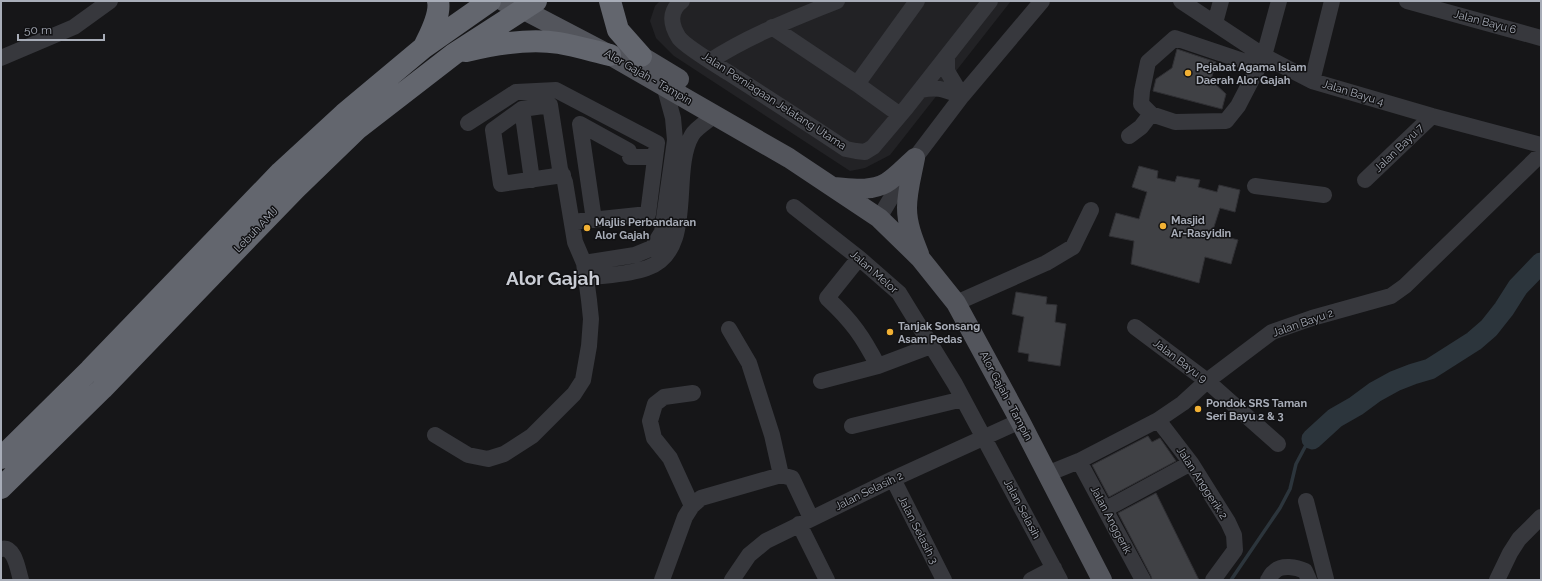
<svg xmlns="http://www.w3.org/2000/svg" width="1542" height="581" viewBox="0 0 1542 581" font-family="Raleway,sans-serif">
<rect width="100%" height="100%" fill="#161618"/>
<path fill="#222225" d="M660 1H1011L890 155 865 168 850 171 674 56 656 38 650 21 655 6Z"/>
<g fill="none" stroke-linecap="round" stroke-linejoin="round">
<path stroke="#2c353c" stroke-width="3.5" d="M1231 580 1280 508 1290 489 1296 464 1305 447 1312 439"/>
<path stroke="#2c353c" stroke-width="21" d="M1312 439 1335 418 1356 406 1375 392 1395 381 1413 374 1430 369 1474 341 1489 328 1504 309 1518 287 1541 263"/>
</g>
<path fill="#404145" stroke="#303034" d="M1177 49 1216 62 1211 80 1226 94 1222 109 1153 91 1156 79 1172 68Z
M1139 166 1158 171 1157 178 1175 182 1177 176 1200 180 1198 187 1217 192 1219 185 1240 190 1235 212 1220 208 1212 233 1238 240 1231 264 1205 257 1199 283 1131 264 1134 241 1109 236 1116 213 1139 219 1147 192 1132 187Z
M1016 292 1047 297 1046 304 1057 305 1055 322 1066 324 1060 366 1028 361 1029 354 1018 352 1024 317 1012 314Z
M1148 436 1152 442 1160 438 1176 461 1109 497 1092 465Z
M1156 493 1199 580H1152L1151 576 1118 513Z"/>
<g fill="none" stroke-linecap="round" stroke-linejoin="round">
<path stroke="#37383d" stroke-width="16" d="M682 1C669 11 670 24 679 38 686 47 718 66 729 73 768 98 807 123 846 149L856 151 865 152 873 147 906 108 990 1
M1181 1 1264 56 1312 81 1432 116 1541 145
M1407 1 1541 38
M1215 23 1221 1
M772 27 857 84 900 115
M1 58 74 27 110 1
M710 61C750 35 793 19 837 1
M1312 81 1332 1
M857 84 917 1
M921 90C939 86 945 90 962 96L947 71V57
M522 109 532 180
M1151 114 1141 104 1142 91 1148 62 1175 38 1258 66
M468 123 516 92 556 90 657 143 648 214 572 222
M580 124 594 220
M580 124 629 151 630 157H655
M1129 136 1141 127 1151 114 1175 122 1226 121 1238 106 1264 56 1279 1
M1365 180 1432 116
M1255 186 1324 195
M794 207 859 258 899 293 955 384 1060 580
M879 218 915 158 962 96 1042 1
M859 258 827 298C852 321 863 337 878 366
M584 263 635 255 652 248 662 232 675 140 673 118 664 85
M586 278C606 275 628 275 647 268 697 251 670 172 692 135 696 128 708 121 715 115
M956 303 1046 263 1073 247 1091 210
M1135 327 1207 381 1278 444
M729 329 749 363 772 435 781 475
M821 381 878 366 931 346
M1158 420 1191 463 1228 522 1234 535 1235 550 1213 580
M852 426 963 399
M435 435 468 455 488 459 504 454 532 436 574 394 583 380 589 346 591 319 589 300 584 263 575 242 565 182 560 169 550 105 522 109 493 130 501 184 563 175
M1079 461 1143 580
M1047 474 1079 461 1158 420 1183 403 1207 381 1272 332 1312 318 1391 296 1405 286 1541 154
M893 479 944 580
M1306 501 1326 579
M692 506 670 458 654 438 650 421 655 404 664 397 693 393
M1106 509 1191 463
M799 524 827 580
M1 549C15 545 18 571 21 580
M662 580 685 517 692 506 701 498 781 475 792 478 811 518
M732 580 749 555 766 541 893 479 1020 421
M1031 580 1054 568
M1268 580C1270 578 1271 573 1274 572 1281 564 1297 567 1305 571L1309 580
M1497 580 1510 553 1519 539 1541 517"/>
<path stroke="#53555c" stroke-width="20" d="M503 1 522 9 610 55 789 158 879 218 920 258 956 303 1020 421 1102 580
M627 49 641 56 679 79
M915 158C912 174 907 191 907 208 907 224 913 239 919 254
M833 187C850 188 870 192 886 183 896 177 906 166 915 158"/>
<path stroke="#63666e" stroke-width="22" d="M610 1 618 30 641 56
M424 47C430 34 441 15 438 1
M466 51C495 44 529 38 559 43 576 46 593 51 610 55
M1 458 90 370 281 172 344 114 423 48 490 1
M1 488 102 389 295 189 357 129 454 54 536 1"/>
</g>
<g fill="#f2b134" stroke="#111113" stroke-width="1.5">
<circle cx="1188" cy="73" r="4"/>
<circle cx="1163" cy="226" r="4"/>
<circle cx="587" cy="228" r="4"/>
<circle cx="890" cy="332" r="4"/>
<circle cx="1198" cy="409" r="4"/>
</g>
<g text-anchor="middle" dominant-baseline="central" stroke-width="3" stroke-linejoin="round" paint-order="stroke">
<g font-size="11" fill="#a8adb8" stroke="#111113">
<text transform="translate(1485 22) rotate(15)">Jalan Bayu 6</text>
<text transform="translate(648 77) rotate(30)">Alor Gajah - Tampin</text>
<text transform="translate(1353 93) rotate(17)">Jalan Bayu 4</text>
<text transform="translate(774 101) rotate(33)">Jalan Perniagaan Jelatang Utama</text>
<text transform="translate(1399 148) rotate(-44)">Jalan Bayu 7</text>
<text transform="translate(256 230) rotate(-46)">Lebuh AMJ</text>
<text transform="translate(874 272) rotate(41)">Jalan Melor</text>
<text transform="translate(1303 323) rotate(-19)">Jalan Bayu 2</text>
<text transform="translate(1180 361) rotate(37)">Jalan Bayu 9</text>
<text transform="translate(1006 396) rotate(62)">Alor Gajah - Tampin</text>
<text transform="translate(1202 483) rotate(57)">Jalan Anggerik 2</text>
<text transform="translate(869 491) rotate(-26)">Jalan Selasih 2</text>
<text transform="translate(1022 509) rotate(62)">Jalan Selasih</text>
<text transform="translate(1111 520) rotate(62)">Jalan Anggerik</text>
<text transform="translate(918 530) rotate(63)">Jalan Selasih 3</text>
</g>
<g font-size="11" font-weight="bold" fill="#a8adb8" stroke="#111113" text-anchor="start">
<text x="1196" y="67">Pejabat Agama Islam<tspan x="1196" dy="13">Daerah Alor Gajah</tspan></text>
<text x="1171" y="220">Masjid<tspan x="1171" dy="13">Ar-Rasyidin</tspan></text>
<text x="595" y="222">Majlis Perbandaran<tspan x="595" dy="13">Alor Gajah</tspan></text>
<text x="898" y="326">Tanjak Sonsang<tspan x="898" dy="13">Asam Pedas</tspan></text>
<text x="1206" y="403">Pondok SRS Taman<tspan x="1206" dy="13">Seri Bayu 2 &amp; 3</tspan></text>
</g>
<g font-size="19" font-weight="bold" fill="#c9ccd4" stroke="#111113">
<text x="553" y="278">Alor Gajah</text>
</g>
</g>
<rect width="1542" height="581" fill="none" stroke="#a8adb8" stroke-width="4"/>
<path d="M18 34v6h86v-6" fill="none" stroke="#a8adb8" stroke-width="2"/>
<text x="24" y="34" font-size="12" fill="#a8adb8" stroke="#111113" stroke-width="3" paint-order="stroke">50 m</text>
</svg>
